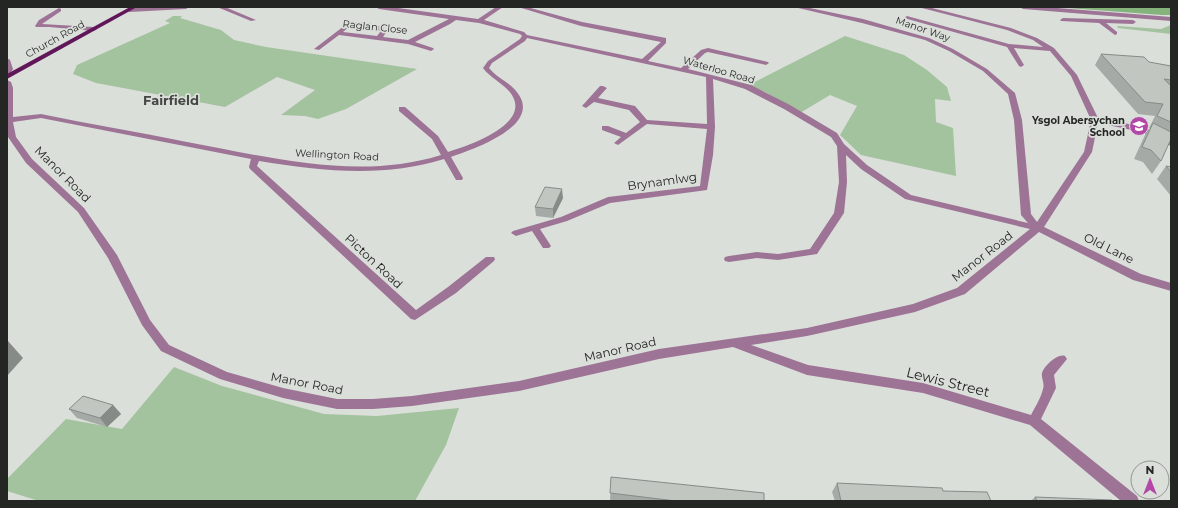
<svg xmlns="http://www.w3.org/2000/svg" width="1178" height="508" viewBox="0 0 1178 508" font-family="Montserrat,sans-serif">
<rect width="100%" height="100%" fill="#dbdfda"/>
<path fill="#a3c29e" d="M173 16H182L180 18 221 30 234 40 266 47 417 69 346 109 318 119 305 116 281 115 315 90 277 77 225 107 96 83 73 74 77 65 170 23 165 21Z
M1171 25V34L1118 28 1117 26 1161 29Z
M845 36 904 55 927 70 947 87 951 101 935 99 936 122 953 128 956 176 861 155 840 135 857 106 830 95 800 113 767 93 749 85Z
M174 367 222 386 324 414 377 416 459 408 446 445 415 501H39L7 491V479L66 419 122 429Z"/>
<path fill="#84b47c" d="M1054 7H1171V15H1162Z"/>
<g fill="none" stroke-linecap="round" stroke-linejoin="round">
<path fill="#9d7496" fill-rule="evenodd" d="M153 7H189L186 9 129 12 126 10 129 8Z
M217 7H225L256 20 251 21Z
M376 7H391L478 19 496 7H503L484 20 524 32 527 35 642 59 661 42 581 26 518 7H527L582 22 666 38V43L648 61 681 68 701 50 708 48 768 62 769 63 766 65 708 52 705 53 688 69 751 85 790 105 837 133 844 144 867 165 911 195 1028 223 1021 215 1014 120 1008 94 983 71 949 51 925 40 862 23 794 7H805L863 19 929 38 953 49 987 69 1015 93 1022 120 1031 214 1037 222 1084 152 1091 120 1071 76 1050 51 1014 48 1024 65 1021 67 1019 66 1007 47 904 18 907 16 1009 44 1043 47 1033 40 1007 30 918 7H928L1011 28 1037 38 1054 48 1077 75 1098 118C1123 123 1149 126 1171 140V146L1141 132 1098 123 1092 152 1044 227 1141 274 1171 283V291L1133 280 1039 232 965 294 915 312 807 336 751 345 808 365 923 383 1031 415C1035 407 1041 398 1043 389 1045 384 1041 378 1042 373 1044 366 1058 353 1065 356L1067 359 1054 375 1056 388 1041 419 1137 496 1139 501H1121L1030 425 923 393 807 375 733 347 659 359 519 391 412 406 373 409H337L283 398 220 379 161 351 142 325 108 258 78 212 26 163 8 137 7 80 11 82 13 88V117L41 114C89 124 138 132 187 142 269 157 358 181 441 155L432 139 399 111V107H405L438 136 448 152C467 146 528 126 513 97 507 85 491 79 483 68L488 61 520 39 522 36 520 34 479 23 456 20 450 24 415 42 433 48 434 49 431 51 408 44 339 35 319 50 314 49 348 23C358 21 379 23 387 31L383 37 408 40 449 19 379 9ZM350 26 378 30 381 31 377 36 343 32ZM527 38 706 77 707 124 647 120 635 106 598 98 607 88 603 86H600L582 106 586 108 594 102 629 110 640 122 626 133 608 126H602V130L621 137 614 143 618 145 647 124 707 129 700 186 608 197 561 217 513 231 511 233 516 236 532 231 543 248H549L551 246 540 229 567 221 610 203 707 190 713 155 715 127 713 79 745 89 784 109 831 137 837 146 839 182 834 213 810 249 778 254 757 252 729 256 725 257 724 259 725 261 729 262 757 258 778 260 817 254 844 213 847 182 846 155 861 169 905 199 1030 229 957 288 913 304 807 328 659 349 519 381 412 396 373 399H337L283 388 227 372 169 345 150 320 117 255 84 208 32 159 16 137 13 122 41 118 251 159 249 167 250 169 411 319 415 320 456 293 494 261 495 259 494 257H486L448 287 416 310 257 166 259 161C320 171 384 178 444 159L456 180H462L463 178 451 157C471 150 540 127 519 95 512 83 498 79 489 68L492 63 525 41Z
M1020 7H1045L1171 17V21L1023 9Z
M59 8 61 9V11L42 24 94 27 97 29 94 31 49 27H36L35 26 39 20Z
M1063 18 1133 20 1136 22 1133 24 1106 23 1117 32V34L1115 35 1099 23 1061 21 1060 20Z
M7 58 10 60 13 69 9 76 7 77Z"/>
<path fill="#601759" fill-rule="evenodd" d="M130 7H137L7 79V74Z"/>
</g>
<path fill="#a6aaa6" d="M1101 54 1171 66V139L1161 161 1152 174 1143 162 1134 159 1145 135 1150 128H1149L1155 116 1138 114 1095 65Z
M1166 166 1171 167V196L1157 179Z
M563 198 553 218 536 216 535 207Z
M113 405 121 414 107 427 77 418 69 409Z
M611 477 764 501H610Z
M837 483 991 501H835L832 492Z
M1035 497 1113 501H1031Z"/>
<path fill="#878b87" d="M562 189 563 198 553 218V209Z
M7 341H8L23 358 7 376Z
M113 405 121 414 107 427 100 418Z"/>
<path fill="#c1c6c1" stroke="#878b87" d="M1101 54 1144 57 1149 62 1171 66V80L1164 79 1171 86V122L1157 116 1163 104 1145 102Z
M1153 123 1171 132V139L1161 161 1151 150 1142 147Z
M1166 166 1171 167V172Z
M545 187 562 189 553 209 535 207Z
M83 396 113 405 100 418 69 409Z
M611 477 764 493V501H676L610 493Z
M837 483 942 488 943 491 987 492 991 501H841Z
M1035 497 1112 500 1113 501H1037Z"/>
<defs>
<symbol id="school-disc" viewBox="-11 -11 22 22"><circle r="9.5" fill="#b347a7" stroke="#dbdfda"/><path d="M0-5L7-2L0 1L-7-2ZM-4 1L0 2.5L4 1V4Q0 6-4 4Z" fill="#fff"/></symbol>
</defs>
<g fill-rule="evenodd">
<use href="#school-disc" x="1128" y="115" width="22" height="22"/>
</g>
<g text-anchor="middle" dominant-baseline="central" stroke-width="3.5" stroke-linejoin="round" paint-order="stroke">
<g font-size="10" fill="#242624" stroke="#dbdfda">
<text transform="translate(375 27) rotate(6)">Raglan Close</text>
<text transform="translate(923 29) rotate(19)">Manor Way</text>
<text transform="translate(55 39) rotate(-29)">Church Road</text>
<text transform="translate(719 70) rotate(16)">Waterloo Road</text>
<text transform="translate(337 155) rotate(3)">Wellington Road</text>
</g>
<g font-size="10" font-weight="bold" fill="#242624" stroke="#dbdfda" text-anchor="end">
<text x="1125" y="120">Ysgol Abersychan<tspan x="1125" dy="12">School</tspan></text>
</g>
<g font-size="12" fill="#242624" stroke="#dbdfda">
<text transform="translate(63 174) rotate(45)">Manor Road</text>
<text transform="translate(662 181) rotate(-8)">Brynamlwg</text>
<text transform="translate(1109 248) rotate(26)">Old Lane</text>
<text transform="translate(982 256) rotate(-38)">Manor Road</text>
<text transform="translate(374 261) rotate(43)">Picton Road</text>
<text transform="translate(620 349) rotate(-13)">Manor Road</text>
<text transform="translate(307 383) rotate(11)">Manor Road</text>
</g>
<g font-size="13" font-weight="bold" fill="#434642" stroke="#dbdfda">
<text x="171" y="100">Fairfield</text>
</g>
<g font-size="14" fill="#242624" stroke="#dbdfda">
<text transform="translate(948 382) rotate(14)">Lewis Street</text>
</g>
</g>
<rect width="1178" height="508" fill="none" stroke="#242624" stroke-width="16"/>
<g transform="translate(1150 480)"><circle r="19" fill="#dbdfda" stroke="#929591"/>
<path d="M0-3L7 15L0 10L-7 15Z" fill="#b347a7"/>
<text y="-6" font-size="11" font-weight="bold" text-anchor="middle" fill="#242624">N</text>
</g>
</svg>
